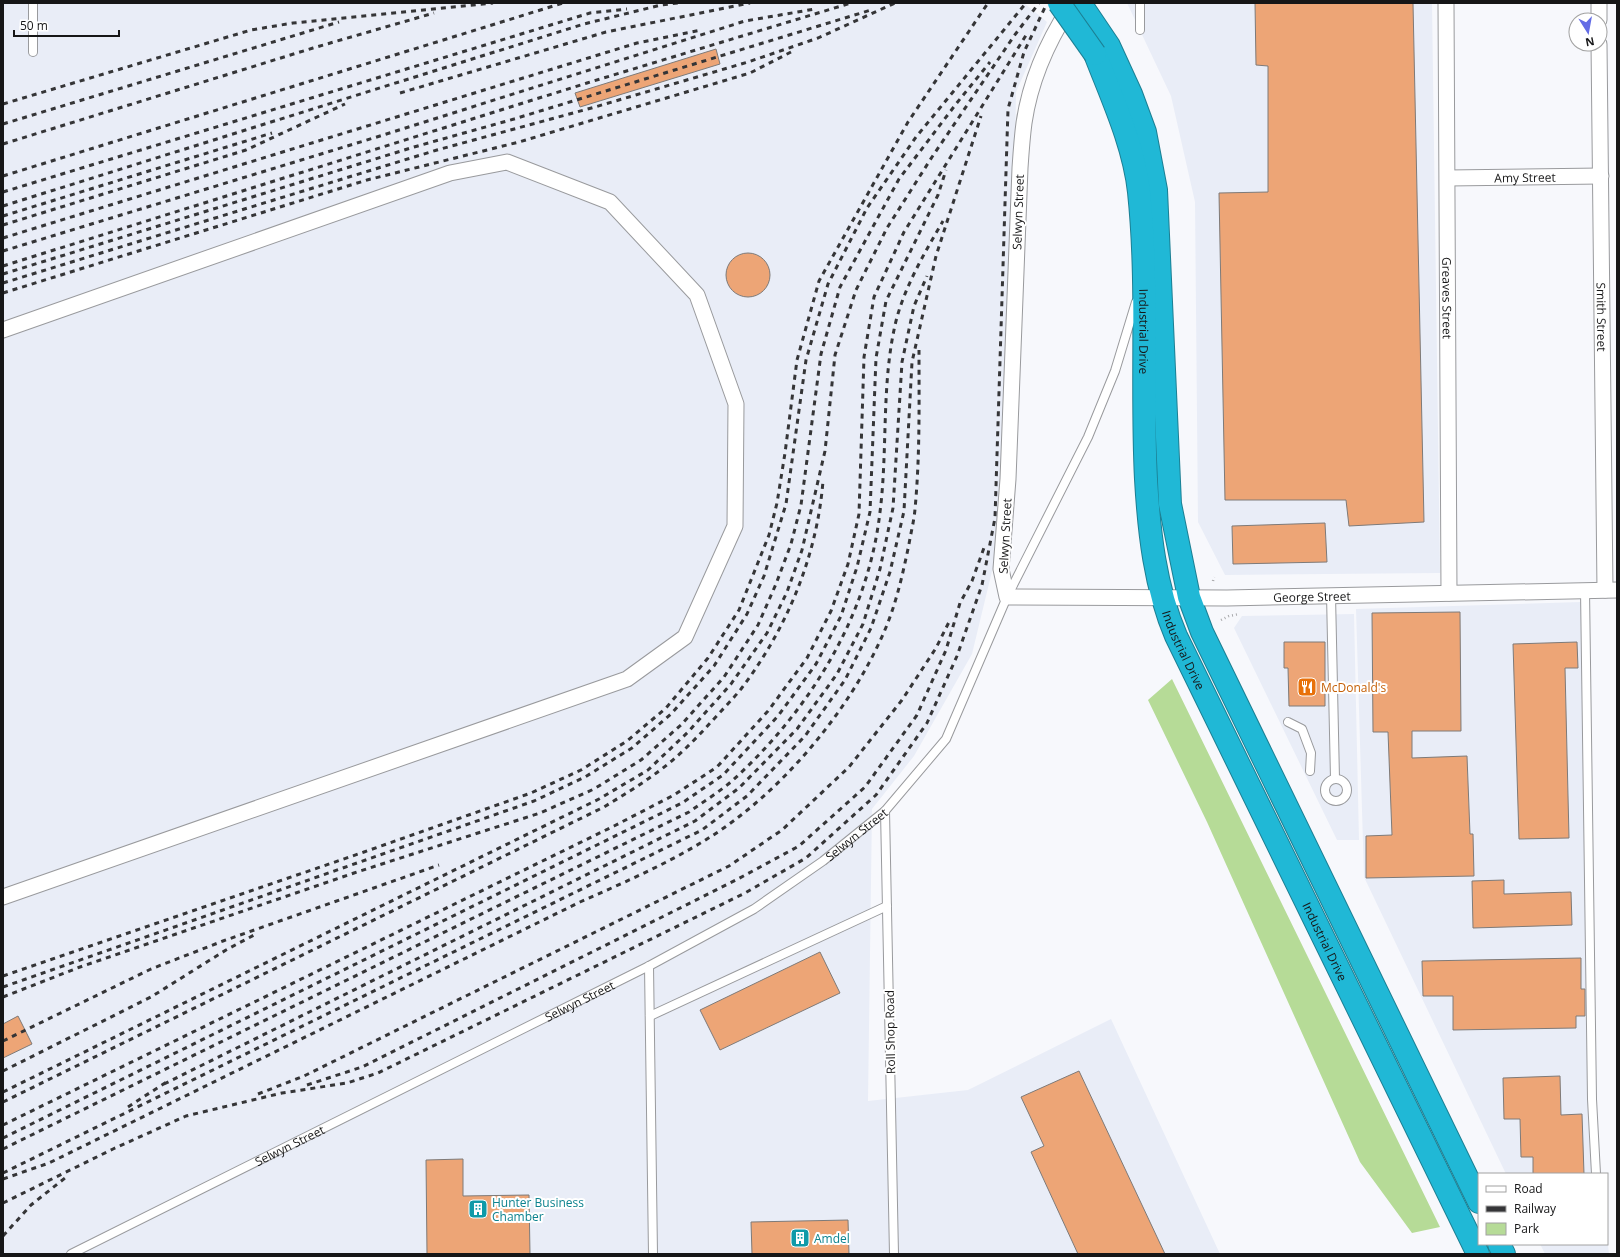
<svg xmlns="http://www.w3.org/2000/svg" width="1620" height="1257" viewBox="0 0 1620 1257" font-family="'Open Sans',sans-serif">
<rect width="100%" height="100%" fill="#f7f8fc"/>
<path fill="#e9edf7" d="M3 3H1024L1047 22 1016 92 1012 329 1000 538 972 654 914 756 872 809 868 1101 968 1090 1111 1019 1220 1254H3Z
M1127 3H1432L1440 573 1225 575 1198 522 1195 202 1171 96Z
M1581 602 1587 1050 1600 1174H1506L1364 877 1356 609Z
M1354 614 1359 840H1337L1234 628 1242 616Z
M1607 1237 1609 1254H1545L1540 1244H1607Z"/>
<path fill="#b6db97" d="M1172 679 1440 1227 1412 1233 1360 1162 1207 822 1148 700Z"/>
<path fill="#eda576" stroke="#7e7a78" d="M1255 3H1413L1424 522 1349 526 1346 500H1225L1219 193 1268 192V66L1256 65Z
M716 49 720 64 580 107 575 93Z
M726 275a22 22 0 1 1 44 0a22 22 0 1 1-44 0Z
M1325 523 1327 562 1233 564 1232 526Z
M1460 612 1461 731H1412V758L1467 756 1470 834H1473L1474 876 1366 878V836L1392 835 1388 732H1373L1372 613Z
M1284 642H1325V706H1289L1288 668H1284Z
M1577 642 1578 668H1565L1569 838 1519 839 1513 644Z
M1504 880V894L1571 892 1572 925 1473 928 1472 881Z
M820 952 840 993 720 1050 700 1010Z
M1581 958V989H1585V1016H1576V1028L1453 1030V996H1423L1422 961Z
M18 1016 32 1044 3 1058V1024Z
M1079 1071 1165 1254H1078L1031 1152 1044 1146 1021 1097Z
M1560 1076 1561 1115 1582 1114 1584 1174H1533V1157H1521L1520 1119H1504L1503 1078Z
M463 1159V1196L529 1195 530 1254H427L426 1160Z
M848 1220 849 1254H752L751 1222Z"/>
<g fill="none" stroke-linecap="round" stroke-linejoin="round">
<defs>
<g id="lane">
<path d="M33 3V52"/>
<path d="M1140 3V30"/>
<path d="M1585 590 1592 1099 1596 1174"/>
<path d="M1331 595 1335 779"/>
<path d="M1288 722 1302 729 1311 753 1310 771"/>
<circle cx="1336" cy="790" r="11"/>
<path d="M885 811 894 1254"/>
<path d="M649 966 653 1254"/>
<path d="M650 1016 887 906"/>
<path id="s1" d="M71 1254 649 966 754 909 823 861 885 811 946 739 1007 597 1088 437 1115 371 1136 302"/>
</g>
<g id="street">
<path id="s2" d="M1446 3 1449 593"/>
<path d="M1599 3V20"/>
<path id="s3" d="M1070 7C1048 41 1030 82 1024 123 1022 138 1021 153 1020 168L1008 479 1001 569 1007 597 1227 598 1617 590"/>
<path id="s4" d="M1599 44 1605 590"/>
<path id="s5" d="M1448 178 1601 176"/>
<path d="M3 330 450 173 507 162 610 202 697 295 736 404 735 526 685 637 627 679 3 897"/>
</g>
<g id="highway">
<path d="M1080 3 1109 46 1131 94 1145 132 1156 190 1170 504 1189 597 1202 632 1479 1202"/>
<path id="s6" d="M1095 54C1112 98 1134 145 1139 192 1149 287 1141 384 1146 479 1149 532 1155 587 1176 636L1478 1254"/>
<path d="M1499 1244 1504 1254"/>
</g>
</defs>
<use href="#lane" stroke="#999a9d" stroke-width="10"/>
<use href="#street" stroke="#999a9d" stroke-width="17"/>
<use href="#highway" stroke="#1c7f93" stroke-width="24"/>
<path stroke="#a9a9ac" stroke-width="2.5" stroke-dasharray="1 3" stroke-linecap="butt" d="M1213 581 1214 577
M1221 620 1229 616 1239 614"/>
<use href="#lane" stroke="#fff" stroke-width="8"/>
<use href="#street" stroke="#fff" stroke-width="15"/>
<use href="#highway" stroke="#20b8d6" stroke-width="22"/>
<path stroke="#353537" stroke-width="3" stroke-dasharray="5 5" stroke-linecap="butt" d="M400 93 606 32 750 3
M3 104 251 30 293 23 493 3
M3 124 339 22
M3 144 313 48 434 13
M3 176 563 3
M3 192 590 13 627 9
M3 206 584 24 661 5 678 3
M3 216 272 133
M3 225 246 150 345 104
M3 238 637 43 701 30
M3 251 380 136 745 21 815 9
M3 266 587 83 851 3
M3 274 414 147 514 119 871 10
M3 283 437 150 595 107 748 62 818 38 895 3
M3 293 367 180 519 142 750 73 791 52
M3 976 364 852 531 793 581 770 627 741 666 708 708 658 739 610 769 535 777 503 785 453 797 360 819 281 908 122 988 3
M3 987 534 801 585 777 632 748 671 714 714 666 747 614 764 576 786 504 806 360 828 284 867 208 916 137 1026 3
M3 997 80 967 354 873 540 813 594 789 641 760 681 725 724 677 758 625 776 584 791 544 801 505 821 354 840 287 899 179 956 104 990 62
M3 1041 151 969 223 941 439 865
M3 1071 151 997 226 950 254 935
M164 1084 695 821 739 788 797 729 837 674 863 624 880 569 893 508 902 362 914 306 927 276
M307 1085 362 1067 736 880 799 846 865 787 917 715 946 650 960 603 972 581 985 545
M3 1092 599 799 648 770 688 732 731 684 767 633 787 592 802 550 825 451 835 355 856 290 887 228 932 157 1014 36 1039 3
M258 1094 304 1076 729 866 782 830 849 767 902 700 936 648 950 620
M3 1102 604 807C620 797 637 787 652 776 674 761 694 741 712 721 722 710 732 700 741 689 786 630 817 557 823 481
M128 1107 168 1081
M3 1125 614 826 674 795 717 767 768 711 807 658 831 611 848 564 859 514 864 357 874 297 904 232 1028 32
M3 1138 682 803 723 775 778 716 816 664 841 616 857 567 870 512 876 358 886 301 938 195 946 170
M3 1149 689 812C703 802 719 792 732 781 809 711 868 617 880 512 888 449 881 383 896 321 905 286 925 252 943 221
M3 1173 702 830 747 796 805 736 845 680 871 628 890 572 904 511 912 362 936 256 981 116
M3 1179 49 1163 580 902C623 883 667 864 707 839 780 794 850 711 884 632 896 605 903 573 909 544 911 532 914 521 915 509 920 456 919 403 919 350
M3 1203 113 1149 186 1116 282 1093 347 1083 378 1073 745 893 806 858 876 795 927 723 957 656 982 585 995 518 1008 109 1024 52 1047 3
M3 1236 31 1205 65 1178"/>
<defs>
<path id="highway-bridge" d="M1059 3 1095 54"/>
</defs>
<use href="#highway-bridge" stroke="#1c7f93" stroke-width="24" stroke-linecap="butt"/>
<use href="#highway-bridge" stroke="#20b8d6" stroke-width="22"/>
</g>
<defs>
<symbol id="restaurant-square" viewBox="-11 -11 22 22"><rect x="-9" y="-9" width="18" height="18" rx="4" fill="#e8710a" stroke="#fff"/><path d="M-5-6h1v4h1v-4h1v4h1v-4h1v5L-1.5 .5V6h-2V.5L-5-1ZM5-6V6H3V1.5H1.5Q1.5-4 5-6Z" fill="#fff"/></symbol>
<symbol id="building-square" viewBox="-11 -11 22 22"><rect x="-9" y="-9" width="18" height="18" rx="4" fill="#0f9aa8" stroke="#fff"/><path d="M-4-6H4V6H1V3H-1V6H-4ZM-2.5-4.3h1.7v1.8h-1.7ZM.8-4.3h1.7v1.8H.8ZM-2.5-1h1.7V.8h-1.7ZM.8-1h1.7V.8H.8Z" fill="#fff"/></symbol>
</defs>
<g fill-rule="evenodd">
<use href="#restaurant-square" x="1296" y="676" width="22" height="22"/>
<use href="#building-square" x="467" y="1198" width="22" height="22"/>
<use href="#building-square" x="789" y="1227" width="22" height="22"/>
</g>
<g text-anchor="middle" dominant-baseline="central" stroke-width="4" stroke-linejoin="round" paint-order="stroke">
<g font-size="12" fill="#161617" stroke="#fff">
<text stroke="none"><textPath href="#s5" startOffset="77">Amy Street</textPath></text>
<text transform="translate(1018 212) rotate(-88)">Selwyn Street</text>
<text stroke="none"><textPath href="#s2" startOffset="295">Greaves Street</textPath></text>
<text stroke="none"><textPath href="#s4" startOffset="273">Smith Street</textPath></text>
<text stroke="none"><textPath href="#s6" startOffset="285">Industrial Drive</textPath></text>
<text transform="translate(1005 536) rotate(-87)">Selwyn Street</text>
<text stroke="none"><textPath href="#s3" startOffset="906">George Street</textPath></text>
<text stroke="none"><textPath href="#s6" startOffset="609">Industrial Drive</textPath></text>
<text stroke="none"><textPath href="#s1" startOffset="892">Selwyn Street</textPath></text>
<text stroke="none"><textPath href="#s6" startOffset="933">Industrial Drive</textPath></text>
<text stroke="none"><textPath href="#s1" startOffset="568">Selwyn Street</textPath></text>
<text transform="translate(890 1032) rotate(-91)">Roll Shop Road</text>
<text stroke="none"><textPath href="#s1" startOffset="244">Selwyn Street</textPath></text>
</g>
<g font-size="12" fill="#c56008" stroke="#fff" text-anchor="start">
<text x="1321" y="687">McDonald's</text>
</g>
<g font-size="12" fill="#0d838f" stroke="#fff" text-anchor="start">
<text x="492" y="1202">Hunter Business<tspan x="492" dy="14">Chamber</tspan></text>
<text x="814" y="1238">Amdel</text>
</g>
</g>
<rect width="1620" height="1257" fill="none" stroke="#161617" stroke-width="8"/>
<rect x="1478" y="1173" width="130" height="72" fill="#ffffff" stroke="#a2a2a2"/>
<rect x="1486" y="1186" width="20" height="6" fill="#ffffff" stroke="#a2a2a2"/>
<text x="1514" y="1193" font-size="12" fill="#161617">Road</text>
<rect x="1486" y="1206" width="20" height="6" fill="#353537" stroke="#a2a2a2"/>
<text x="1514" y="1213" font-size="12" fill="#161617">Railway</text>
<rect x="1486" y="1223" width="20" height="12" fill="#b6db97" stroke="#a2a2a2"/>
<text x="1514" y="1233" font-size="12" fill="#161617">Park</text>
<g transform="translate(1588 32) rotate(169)"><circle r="19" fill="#ffffff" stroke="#a2a2a2"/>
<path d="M0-3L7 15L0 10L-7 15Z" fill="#636ce5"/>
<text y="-6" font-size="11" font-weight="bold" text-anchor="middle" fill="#161617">N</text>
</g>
<path d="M14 30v6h105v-6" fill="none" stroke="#161617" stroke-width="2"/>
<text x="20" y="30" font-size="12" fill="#161617" stroke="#ffffff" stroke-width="3" paint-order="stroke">50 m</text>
</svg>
